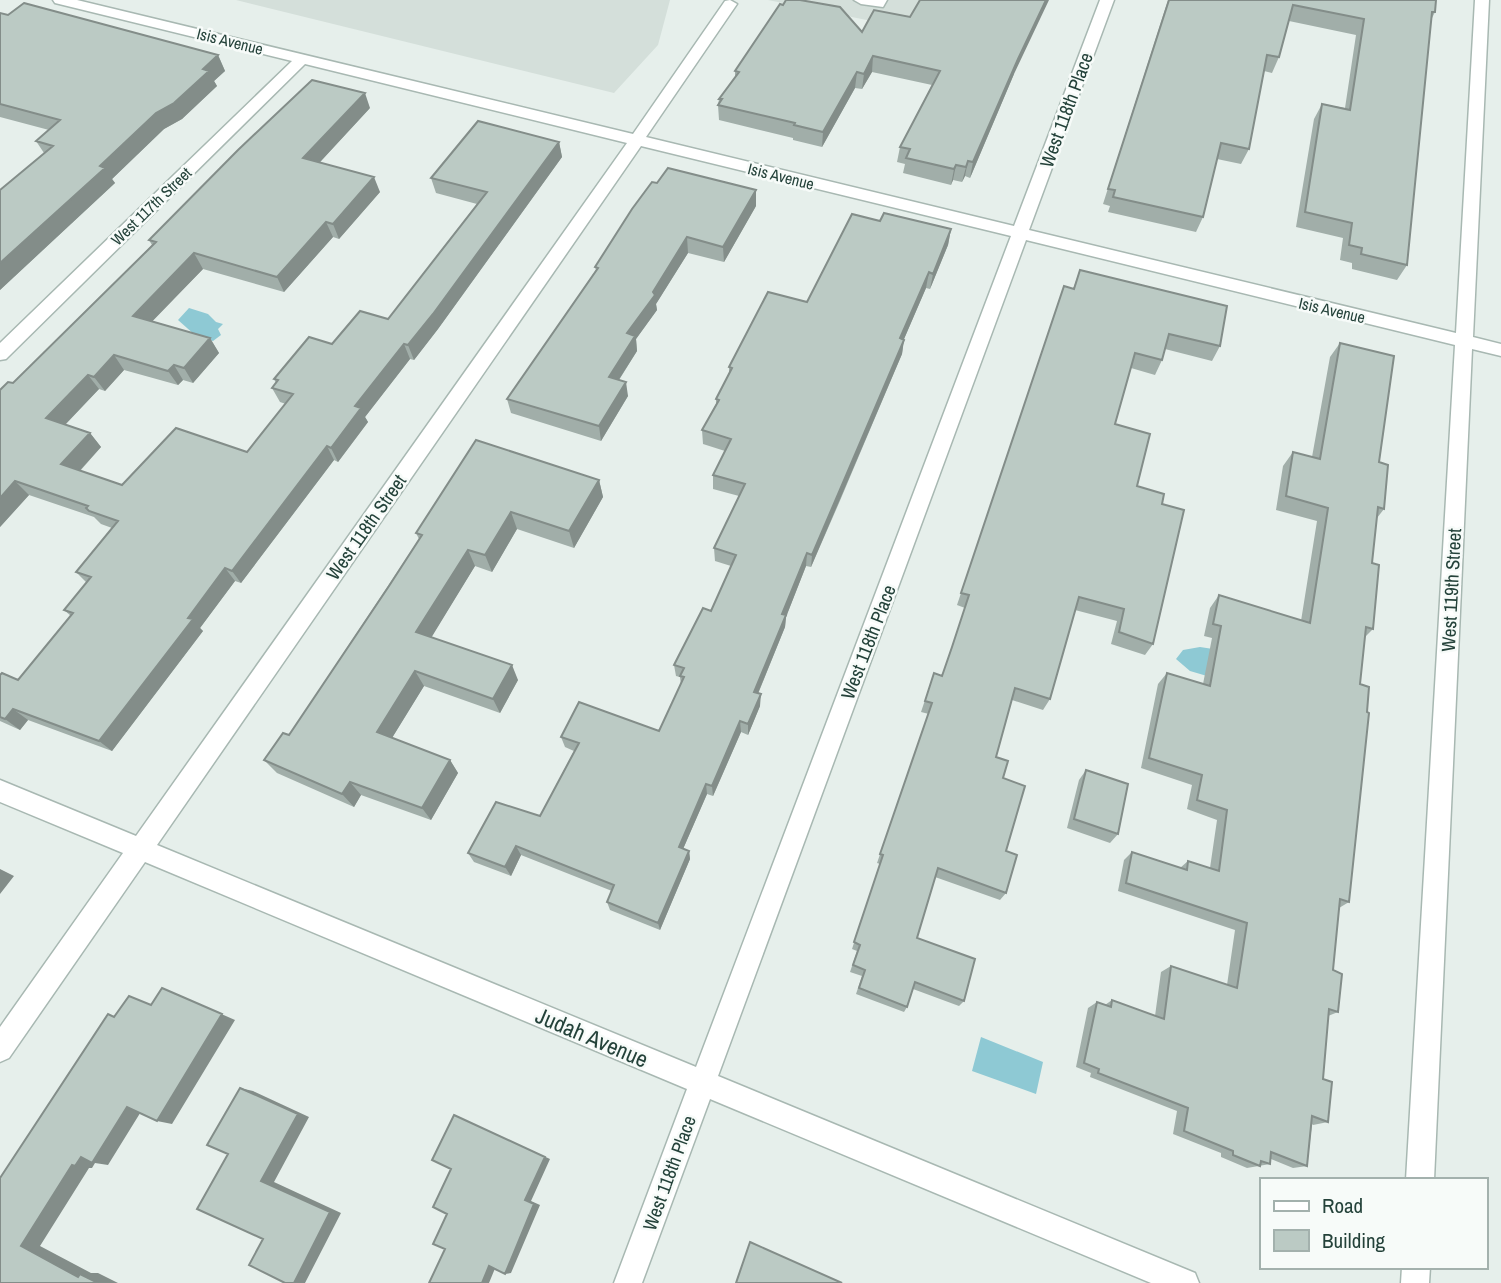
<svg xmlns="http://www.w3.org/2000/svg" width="1501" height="1283" viewBox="0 0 1501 1283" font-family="'Archivo Narrow',sans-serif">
<rect width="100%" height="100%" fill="#e6efeb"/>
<path fill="#d4dfda" d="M236 0H670L658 45 614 93Z
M768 0H921L906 28Z"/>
<path fill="#8ec9d4" d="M189 308 208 314 216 322 223 324 218 329 221 335 213 341 196 336 178 320Z
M1200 647 1213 649 1207 676 1190 671 1176 659 1183 650Z
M981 1037 1043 1062 1036 1094 972 1071Z"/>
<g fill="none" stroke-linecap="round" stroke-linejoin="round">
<defs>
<path id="minor" d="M53 0H77L633 134 725 1 730 0 737 4 646 137 1014 226 1100 0H1114L1029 230 1456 333 1475 0H1489L1473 337 1501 344V356L1472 349 1434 1180H1406L1455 345 1026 240 718 1076 1195 1273 1199 1283H1151L710 1099 642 1283H614L687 1089 145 862 9 1058 0 1062V1027L123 853 0 802V780L136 836 627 143 305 64 6 359 0 360V343L292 61 55 3ZM641 146 1011 236 696 1067 157 845Z
M854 0H887L883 7 861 4Z
M1402 1267H1430L1429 1283H1401Z"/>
</defs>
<use href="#minor" stroke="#a8b8b2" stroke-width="3"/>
<use href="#minor" fill="#fff" fill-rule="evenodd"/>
</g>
<path fill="#a1aea9" d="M1168 0H1436L1435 12 1431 20 1407 265 1397 280 1352 269V263L1340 260 1343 238 1296 227 1314 119 1322 104 1345 108 1356 35 1289 21 1279 57 1272 73 1264 71 1249 149 1241 164 1217 159 1203 217 1196 232 1108 212 1110 206 1103 204Z
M0 13 218 55 225 71 214 81 217 86 182 119 164 129 112 179 115 183 0 290V190L44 153 36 141 49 130 0 117Z
M862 32 1014 74 970 178 965 176 962 182 953 180 951 185 903 173 905 164 897 162 900 147 932 85 872 72 862 89 855 88 822 147 793 140V138L719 120 718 105 719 99 735 78V71Z
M370 108 320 162 380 192 339 239 333 237 284 292 203 269 152 321 210 338 219 353 193 383 183 380 178 385 124 370 105 391 99 389 65 425 90 433 101 447 80 471 122 485 247 452 286 404 280 402 272 388 276 383 274 379 332 344 388 319 477 204 436 193 431 178 559 142 562 157 438 329 414 360 410 359 365 417 368 422 338 462 334 460 241 583 235 581 200 628 203 631 112 751 28 720 20 730 0 721V675L18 680 71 616 64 610 87 583 76 572 112 528 101 524 94 517 29 495 0 527 13 383 152 245 149 240Z
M756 206 724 262 688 253 656 304 657 310 636 339 637 351 619 380 628 396 601 441 511 413 507 399 596 270 595 267Z
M880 221 951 229 948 245 930 289 926 288 904 339 902 354 839 503 811 567 806 566 786 617 785 627 758 694 760 706 748 735 741 732 713 796 707 794 683 849 689 851 690 859 660 930 610 910 607 902 612 891 521 855 511 876 474 862 468 853 540 816 574 751 565 747 561 737 659 731 681 685 680 677 676 676 674 665 711 611 731 566 715 561 714 548 739 496 713 489V475L725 451 703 444 702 430 716 404V399L729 373V367L807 302Z
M1080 270 1220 346 1212 361 1165 349 1162 360 1155 375 1131 368 1115 424 1137 486 1162 504 1153 644 1145 655 1111 644 1117 621 1075 610 1050 699 1043 710 1012 700 996 757 1003 778 1006 851V893L1000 900 935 877 917 938 964 1001 959 1006 913 989 907 1007 904 1012 856 994 862 976 850 972 857 951 852 949 880 864 877 863 929 714 921 712 934 673 942 676 965 608 957 605 1064 286 1073 289Z
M1340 343 1379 462 1384 509 1377 518 1372 563 1373 629 1365 637 1360 684 1349 902 1339 908 1333 970 1338 1012 1328 1016 1323 1079 1328 1122 1313 1125 1312 1124 1307 1166 1293 1168 1271 1159 1270 1164 1247 1168 1221 1157V1153L1173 1134 1177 1111 1090 1077 1091 1073 1076 1067 1088 1008 1097 1002 1105 1005 1112 1000 1155 1016 1161 972 1171 966 1227 985 1235 930 1118 891 1124 860 1132 852 1180 868 1188 861 1210 868 1217 820 1187 809 1192 785 1141 768 1158 684 1167 673 1203 684 1212 638 1204 636 1210 608 1219 595 1301 621 1317 521 1276 510 1283 466 1293 452 1312 457 1330 357Z
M599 480 603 497 574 548 517 529 492 572 475 566 431 637 518 680 500 713 424 686 392 738 450 760 458 773 431 820 361 795 354 807 277 773 264 760 289 735 419 539 416 533Z
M1086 770 1118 834 1110 843 1067 828 1079 780Z"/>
<path fill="#838d89" d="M1046 0H1049L1014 74 970 178 973 162 1018 59Z
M218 55 225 71 214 81 217 86 182 119 164 129 112 179 115 183 0 290V263L100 166Z
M873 56 872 72 862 89 864 74Z
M857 72 855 88 822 147 823 132Z
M365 93 370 108 309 174 303 158Z
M559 142 562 157 438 329 414 360 408 345Z
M968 161 965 176 962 182 966 167Z
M956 165 953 180 951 185 954 169Z
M374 177 380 192 339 239 333 224Z
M756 190V206L724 262 723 247Z
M326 222 333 237 284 292 277 277Z
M951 229 948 245 930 289 933 274Z
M687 237 688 253 656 304 657 310 636 339 637 351 611 392 609 377 627 333Z
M194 253 203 269 143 331 133 316Z
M929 272 926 288 898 353 900 338Z
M210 338 219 353 193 383 184 368Z
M904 340 902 354 811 567 812 555Z
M404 344 410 359 365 417 368 422 338 462 331 448 355 406Z
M114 355 124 370 105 391 94 377Z
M174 365 183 380 178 385 168 371Z
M88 375 99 389 58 432 46 418Z
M626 382 628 396 601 441 599 426Z
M90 433 101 447 73 478 61 464Z
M327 446 334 460 241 583 232 571Z
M599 480 603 497 574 548 569 531Z
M15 481 29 495 0 527V498Z
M511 512 517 529 492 572 485 555Z
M468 550 475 566 425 648 416 632Z
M807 553 806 566 786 617 785 627 754 703V692L782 614Z
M225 568 235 581 200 628 203 631 112 751 99 741 188 618Z
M512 665 518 680 500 713 493 699Z
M415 671 424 686 387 746 377 732Z
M761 694 760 706 748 735V724Z
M13 709 28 720 20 730 5 719Z
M740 721 741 732 713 796 712 786Z
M450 760 458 773 431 820 422 808Z
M350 782 361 795 354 807 342 794Z
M706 784 707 794 680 856 679 847Z
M516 846 521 855 511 876 505 867Z
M689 851 690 859 660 930 658 923Z
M0 869 14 876 0 894Z
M162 988 235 1020 172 1124 157 1121Z
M240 1088 253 1091 309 1117 274 1182 341 1213 305 1283H294L261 1181Z
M127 1107 142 1110 108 1165 95 1163 92 1168H89L40 1246 91 1273H98L118 1283H98L78 1277 21 1246 72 1165Z
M454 1115 550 1159 531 1201 540 1205 511 1273 505 1274 525 1200Z
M489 1266H496L489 1283H482Z"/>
<path fill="#bbcac4" stroke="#838d89" stroke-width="2" d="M786 0H800L840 7 862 32 874 10 910 17 920 0H1046L1018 59 973 162 968 161 966 167 956 165 954 169 906 158 910 149 900 147 940 71 873 56 864 74 857 72 823 132 794 125 795 123 718 105 722 99H719L739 72 735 71 780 4 783 5Z
M1169 0H1436L1435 12H1432L1407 265 1361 254 1362 248 1349 245 1352 223 1305 212 1322 104 1350 110 1364 19 1293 5 1279 57 1267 55 1249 149 1221 143 1203 217 1113 197 1115 190 1108 189Z
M24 3 218 55 203 69 209 71 174 103 156 113 100 166 105 168 0 263V190L53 146 36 141 60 120 0 104V13L8 15Z
M312 80 365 93 303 158 374 177 333 224 326 222 277 277 194 253 133 316 210 338 184 368 174 365 168 371 114 355 94 377 88 375 46 418 90 433 61 464 122 485 176 428 247 452 293 394 272 388 278 380 274 379 309 337 332 344 360 311 388 319 487 192 431 178 478 121 559 142 433 314 408 345 404 344 355 406 361 408 331 448 327 446 232 571 225 568 188 618 193 619 99 741 13 709 5 719 0 717V675L2 673 18 680 73 613 64 610 91 577 76 572 118 521 89 511 86 508 88 506 15 481 0 498V390L8 382 13 383 156 242 149 240 238 150Z
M668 168 756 190 723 247 687 237 653 292 655 295 627 333 635 336 609 377 626 382 599 426 507 399 598 268 595 267 632 209 652 182 657 183Z
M884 213 951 229 933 274 929 272 900 338 904 340 812 555 807 553 782 614 786 615 754 692 761 694 748 724 740 721 712 786 706 784 679 847 689 851 658 923 607 902 614 885 516 846 505 867 468 853 496 802 540 816 579 743 561 737 579 702 659 731 684 677 680 676 684 668 674 665 703 608 711 611 736 555 714 548 745 484 713 475 731 439 702 430 719 400 716 399 732 368 729 367 768 292 807 302 852 214 880 221Z
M1080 270 1227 306 1220 346 1169 334 1162 360 1135 353 1115 424 1150 434 1137 486 1164 494 1162 504 1184 510 1153 644 1119 632 1124 609 1079 597 1050 699 1015 688 996 757 1008 761 1003 778 1025 786 1006 851 1017 855 1006 893 938 868 917 938 975 959 964 1001 915 982 907 1007 859 988 865 970 853 965 860 945 854 942 883 855 880 854 932 703 925 701 934 673 942 676 952 647 969 595 961 593 1064 286 1074 289Z
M1340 343 1394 356 1379 462 1388 465 1384 509 1378 507 1372 563 1379 565 1373 629 1366 627 1360 684 1369 687 1367 712 1369 713 1349 902 1340 899 1333 970 1342 974 1338 1012 1329 1009 1323 1079 1332 1082 1328 1122 1312 1116 1307 1166 1271 1152 1270 1164 1261 1161 1260 1166 1233 1155V1151L1184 1131 1188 1108 1098 1073 1099 1069 1084 1063 1097 1002 1111 1007 1112 1000 1164 1019 1171 966 1237 988 1247 923 1126 883 1132 852 1187 870 1188 861 1219 871 1227 810 1197 800 1202 775 1149 758 1167 673 1210 686 1221 626 1213 624 1219 595 1310 623 1328 508 1286 496 1293 452 1320 459Z
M476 440 599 480 569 531 511 512 485 555 468 550 416 632 512 665 493 699 415 671 377 732 450 760 422 808 350 782 342 794 264 760 283 733 289 735 389 586 422 535 416 533Z
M1086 770 1128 784 1118 834 1074 819Z
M162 988 222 1014 157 1121 127 1107 92 1163 81 1157 75 1166 72 1165 21 1246 78 1277 80 1274 98 1283H0V1178L108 1014 114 1017 129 996 151 1005Z
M240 1088 298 1114 261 1181 330 1212 294 1283H285L249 1265 263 1239 197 1209 228 1154 207 1145Z
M454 1115 545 1157 525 1200 534 1204 505 1274 489 1266 482 1283H429L445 1249 433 1244 447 1214 433 1207 451 1169 432 1160Z
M750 1242 842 1283H736Z"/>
<g text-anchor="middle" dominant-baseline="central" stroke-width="5" stroke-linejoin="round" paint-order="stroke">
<g font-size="16" fill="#24423a" stroke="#f7fbf9">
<text transform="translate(230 41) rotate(14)">Isis Avenue</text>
<text transform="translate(781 176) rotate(14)">Isis Avenue</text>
<text transform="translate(151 206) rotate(-44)">West 117th Street</text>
<text transform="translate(1332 310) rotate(13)">Isis Avenue</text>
</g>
<g font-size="19" fill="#24423a" stroke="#f7fbf9">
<text transform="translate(1066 110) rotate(-70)">West 118th Place</text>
<text transform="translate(366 527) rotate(-55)">West 118th Street</text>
<text transform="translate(1451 590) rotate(-87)">West 119th Street</text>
<text transform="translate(868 642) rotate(-69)">West 118th Place</text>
<text transform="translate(669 1173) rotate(-70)">West 118th Place</text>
</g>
<g font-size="23" fill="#24423a" stroke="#f7fbf9">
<text transform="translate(592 1037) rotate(23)">Judah Avenue</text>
</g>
</g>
<rect x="1260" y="1178" width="228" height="91" fill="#f7fbf9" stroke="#a3b1ad" stroke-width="2"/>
<rect x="1274" y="1201" width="35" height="10" fill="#ffffff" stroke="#a3b1ad" stroke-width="2"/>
<text x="1322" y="1213" font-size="21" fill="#24423a">Road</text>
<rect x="1274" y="1230" width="35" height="21" fill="#bbcac4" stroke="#a3b1ad" stroke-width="2"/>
<text x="1322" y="1248" font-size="21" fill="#24423a">Building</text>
</svg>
